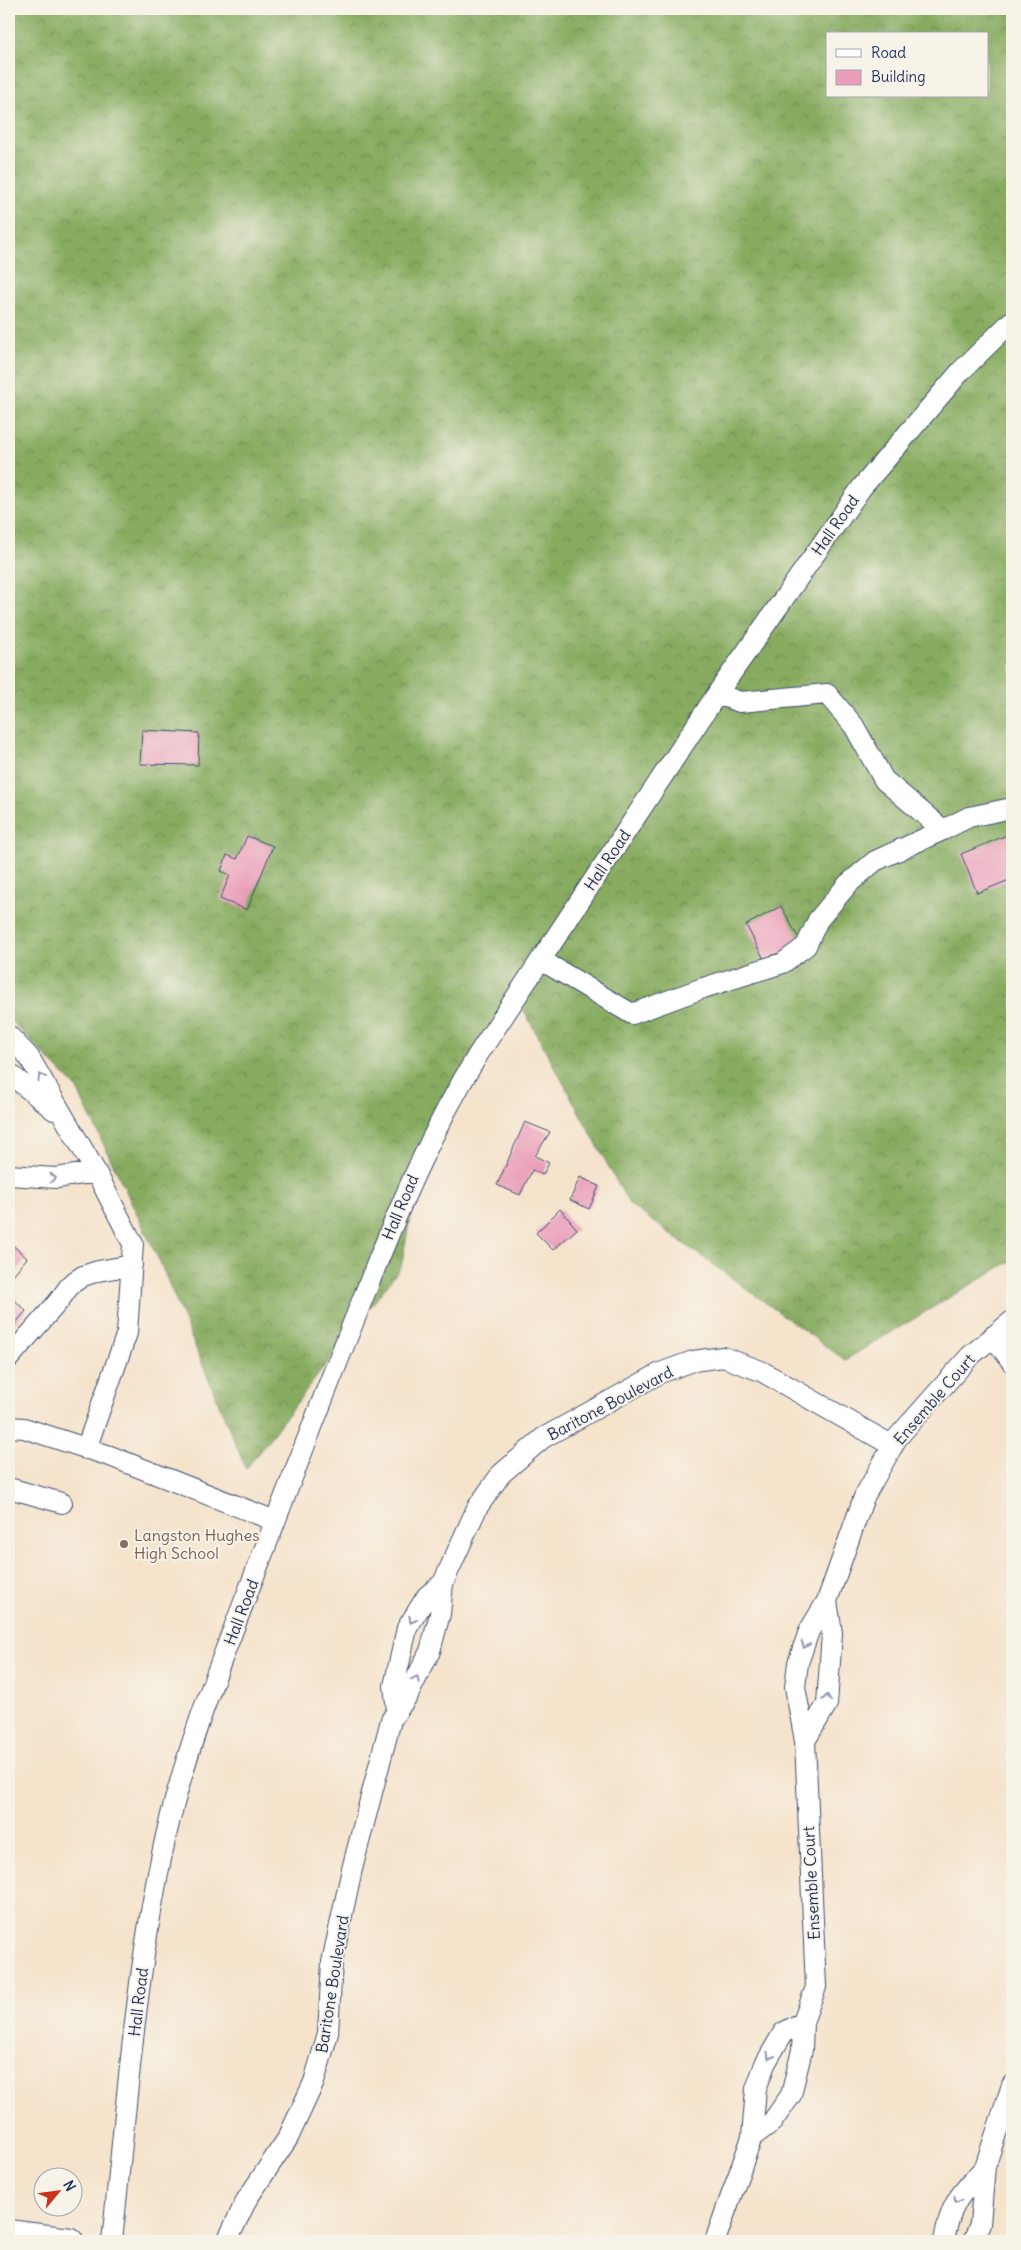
<svg xmlns="http://www.w3.org/2000/svg" width="1021" height="2250" viewBox="0 0 1021 2250" font-family="Delius,sans-serif">
<defs>
<pattern id="forest-crowns" width="20" height="18" patternUnits="userSpaceOnUse" patternTransform="scale(1.25)"><rect width="20" height="18" fill="#87ac60"/><path d="M2 6a3 3 0 1 1 6 0M12 15a3 3 0 1 1 6 0" fill="none" stroke="#6e8c52"/></pattern>
</defs>
<rect width="100%" height="100%" fill="#f7f3e8"/>
<filter id="ink" filterUnits="userSpaceOnUse"><feTurbulence type="fractalNoise" baseFrequency=".02" numOctaves="2"/><feDisplacementMap in="SourceGraphic" scale="10" xChannelSelector="R" yChannelSelector="G"/><feConvolveMatrix kernelMatrix="1 2 1 2 8 2 1 2 1" color-interpolation-filters="sRGB"/></filter>
<filter id="wash" filterUnits="userSpaceOnUse"><feTurbulence type="fractalNoise" baseFrequency=".0096" numOctaves="4" result="noise"/><feDisplacementMap in="SourceGraphic" scale="20" xChannelSelector="R" yChannelSelector="G"/><feGaussianBlur stdDeviation="1.12" result="paint"/><feColorMatrix in="noise" values="0 0 0 0 0 0 0 0 0 0 0 0 0 0 0 0 0 1.4 0 .05"/><feComposite in="paint" operator="in"/></filter>
<g filter="url(#wash)">
<rect width="100%" height="100%" fill="#f5e3cb"/>
<path fill="url(#forest-crowns)" stroke="#516e5f" fill-rule="evenodd" d="M9 9 1011 10 1012 1260 845 1360 629 1204 514 992 429 1117 401 1267 246 1469 159 1260 76 1087 9 1019ZM827 34H987V96H827Z"/>
<g id="blocks">
<path fill="#ea9eb9" d="M142 730 199 733 198 765 140 764Z
M1012 833V879L977 893 961 854Z
M247 836 273 846 247 910 220 899 230 875 221 871 227 855 237 859Z
M781 906 802 944 766 963 746 925Z
M525 1122 550 1132 535 1156 549 1163 543 1175 532 1170 520 1195 497 1185Z
M580 1177 599 1186 589 1209 570 1200Z
M560 1209 577 1229 553 1250 536 1233Z
M9 1242 27 1258 9 1280Z
M9 1295 26 1311 9 1331Z"/>
</g>
</g>
<g filter="url(#ink)">
<use href="#blocks" fill-opacity="0" stroke="#3c4a6e" stroke-width="1"/>
<g fill="none" stroke-linecap="round" stroke-linejoin="round">
<defs>
<path id="minor" d="M943 830 969 817 1012 808
M541 960 632 1014 703 988 783 963 806 946 818 920 848 884 875 861 943 830 884 780 854 726 827 694 740 702 717 694
M9 1036 29 1057 96 1172 133 1244 127 1333 86 1449
M9 1073 54 1110
M9 1175 56 1178 96 1172
M993 1336 1012 1362
M9 1358 58 1302 71 1284 83 1276 98 1271 132 1265
M9 1427 24 1428 110 1456 275 1521
M9 1488 62 1503
M397 1710 394 1686 407 1628 427 1596 443 1583
M805 1741 827 1704 832 1633 827 1601
M752 2137 772 2122 791 2095 802 2050 803 2022 816 1987 805 1741 795 1687 798 1663 809 1631 827 1601 864 1497 897 1438 970 1356 1012 1321
M9 2230 71 2238 74 2241
M112 2241C126 2112 135 1981 162 1854 186 1737 236 1626 278 1514 305 1444 333 1373 361 1303 396 1215 429 1134 479 1053L721 688 862 487 961 371 1012 321
M227 2241 247 2199 288 2138 314 2082 328 2033 332 1962 352 1869 391 1720 408 1695 430 1651 440 1614 443 1583 477 1508 501 1474 543 1438 660 1373 693 1361 723 1357 761 1371 893 1446
M715 2241 752 2137 756 2089 765 2064 783 2033 803 2022
M944 2241C950 2204 960 2194 985 2167
M973 2241 980 2224 985 2167 1012 2085"/>
</defs>
<use href="#minor" stroke="#3c4a6e" stroke-width="22"/>
<use href="#minor" stroke="#fff" stroke-width="20"/>
</g>
<defs><path id="oneway-chevron" d="M-2-3.5L2.5 0L-2 3.5" fill="none" stroke-width="1.6" stroke-linecap="round" stroke-linejoin="round" transform="scale(1.25)"/></defs>
<g stroke="#8d97ae">
<use href="#oneway-chevron" transform="translate(41 1077) rotate(-120)"/>
<use href="#oneway-chevron" transform="translate(53 1178) rotate(-1)"/>
<use href="#oneway-chevron" transform="translate(412 1620) rotate(119)"/>
<use href="#oneway-chevron" transform="translate(805 1645) rotate(110)"/>
<use href="#oneway-chevron" transform="translate(416 1679) rotate(-64)"/>
<use href="#oneway-chevron" transform="translate(827 1698) rotate(-81)"/>
<use href="#oneway-chevron" transform="translate(770 2056) rotate(120)"/>
<use href="#oneway-chevron" transform="translate(957 2200) rotate(118)"/>
</g>
</g>
<circle fill="#8d6e63" stroke="#f7f3e8" stroke-width="2" cx="124" cy="1544" r="5"/>
<g text-anchor="middle" dominant-baseline="central" stroke-width="4" stroke-linejoin="round" paint-order="stroke">
<g font-size="16" fill="#1b2f5e" stroke="#f7f3e8">
<text transform="translate(835 525) rotate(-55)">Hall Road</text>
<text transform="translate(607 860) rotate(-56)">Hall Road</text>
<text transform="translate(400 1207) rotate(-67)">Hall Road</text>
<text transform="translate(934 1399) rotate(-49)">Ensemble Court</text>
<text transform="translate(610 1403) rotate(-28)">Baritone Boulevard</text>
<text transform="translate(241 1612) rotate(-69)">Hall Road</text>
<text transform="translate(811 1883) rotate(-93)">Ensemble Court</text>
<text transform="translate(332 1984) rotate(-81)">Baritone Boulevard</text>
<text transform="translate(138 2002) rotate(-83)">Hall Road</text>
</g>
<g font-size="16" fill="#785e54" stroke="#f7f3e8" text-anchor="start">
<text x="134" y="1535">Langston Hughes<tspan x="134" dy="18">High School</tspan></text>
</g>
</g>
<rect width="1021" height="2250" fill="none" stroke="#f7f3e8" stroke-width="30"/>
<rect x="826" y="32" width="162" height="65" fill="#f7f3e8" stroke="#9fa5b1"/>
<rect x="836" y="49" width="25" height="8" fill="#ffffff" stroke="#9fa5b1"/>
<text x="871" y="58" font-size="15" fill="#1b2f5e">Road</text>
<rect x="836" y="70" width="25" height="15" fill="#ea9eb9" stroke="#9fa5b1"/>
<text x="871" y="82" font-size="15" fill="#1b2f5e">Building</text>
<g transform="translate(58 2192) rotate(61)"><circle r="24" fill="#f7f3e8" stroke="#9fa5b1"/>
<path d="M0-4L9 19L0 12L-9 19Z" fill="#c8321e"/>
<text y="-8" font-size="14" font-weight="bold" text-anchor="middle" fill="#1b2f5e">N</text>
</g>
</svg>
